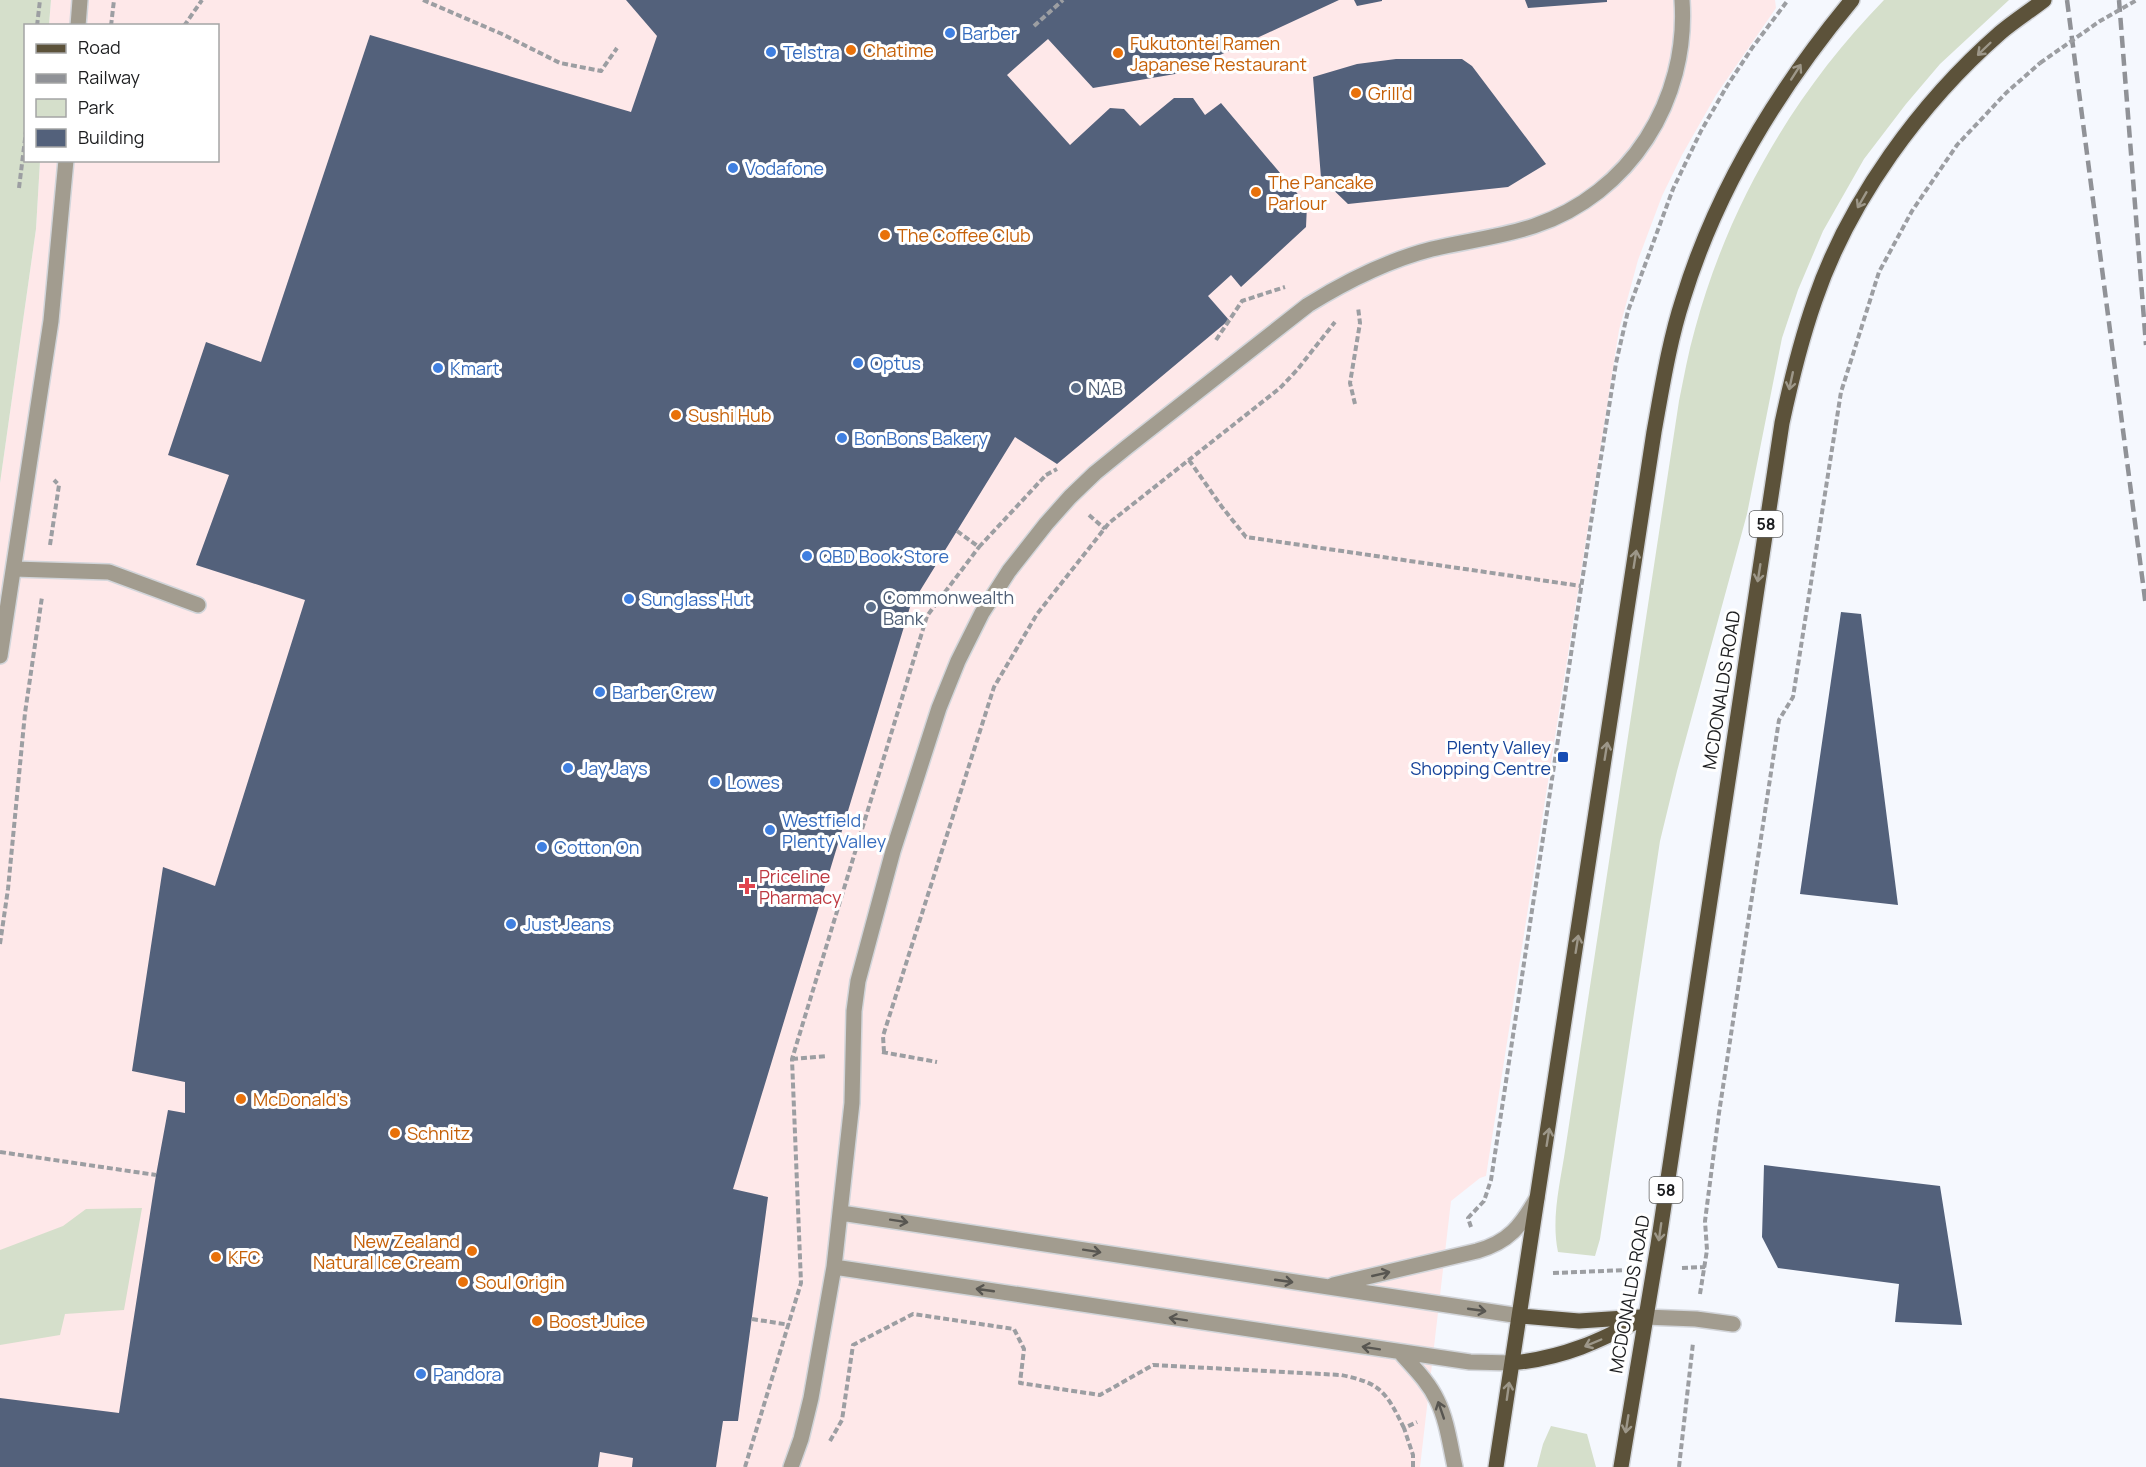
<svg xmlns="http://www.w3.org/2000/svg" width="2146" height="1467" viewBox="0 0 2146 1467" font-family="Manrope,sans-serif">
<rect width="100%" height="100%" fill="#f5f8fe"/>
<path fill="#fee8e9" d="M51 0H1775L1776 8 1716 95 1682 155 1662 196 1638 260 1619 330 1486 1176 1480 1178 1451 1201 1420 1467H0V483L36 229 40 161 218 160V26L49 25Z"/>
<path fill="#d5dfcb" d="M0 0H51L49 25 26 26V160L40 161 36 229 0 483Z
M1884 0H2009L1940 64 1906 104 1864 159 1823 231 1798 290 1782 338 1747 514 1677 771 1660 841 1600 1239 1595 1256 1558 1252C1551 1219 1560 1184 1565 1151L1679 401C1684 377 1688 353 1695 329 1728 206 1795 91 1884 0Z
M142 1208 124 1310 65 1314 60 1335 0 1345V1250L63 1226 86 1209Z
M1551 1426 1587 1434 1596 1467H1537L1543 1444Z"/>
<path fill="#53617b" d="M626 0H1339L1181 73 1093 88 1048 39 1007 75 1070 145 1110 108 1124 109 1140 126 1174 98H1193L1205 115 1221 103 1307 205 1306 227 1241 287 1231 275 1208 296 1229 320 1057 464 1015 437 910 607 733 1189 768 1197 738 1421H723L716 1467H632L633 1458 600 1452 598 1467H0V1398L119 1413 156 1175 168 1110 185 1113V1082L132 1071 163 867 215 886 305 600 196 565 229 475 168 455 206 342 261 362 370 35 631 112 657 36Z
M1354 0H1382V1L1357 6Z
M1525 0H1607V2L1528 8Z
M1396 59H1462L1472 66 1546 164 1508 187 1348 204 1321 178 1313 77 1357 64Z
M1841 612 1861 614 1898 905 1800 894Z
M1764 1165 1940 1186 1962 1325 1895 1322 1899 1284 1778 1268 1762 1237Z"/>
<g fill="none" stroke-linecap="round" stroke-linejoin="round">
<defs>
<path id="service" d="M14 569 109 572 198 605
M1645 1317 1696 1319 1733 1324"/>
<path id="minor" d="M78 26 80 0
M0 656 51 321 66 160
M841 1213 1520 1316
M834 1267 1470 1362 1512 1363
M1333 1285 1477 1251C1509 1242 1521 1226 1537 1198
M1400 1352C1413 1367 1428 1381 1437 1400 1447 1420 1450 1445 1455 1467
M791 1467 801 1439 811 1398 834 1267 852 1103 854 1011 858 981 893 851 939 708 958 661 982 613 1009 571 1046 524 1070 497 1095 473 1127 447 1308 305C1345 282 1389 260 1432 249 1466 241 1501 237 1534 226 1630 194 1689 100 1682 0"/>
<path id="primary" d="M1520 1316 1579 1321 1640 1317
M1512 1363C1564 1358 1600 1341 1645 1317
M1496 1467 1654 432C1662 388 1669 342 1683 299 1717 188 1779 88 1852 0
M1621 1467 1658 1245 1782 423C1791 381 1801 340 1815 300 1849 200 1921 102 2000 33 2014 21 2030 11 2044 0"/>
</defs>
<use href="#service" stroke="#d2d5da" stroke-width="18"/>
<use href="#minor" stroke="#d2d5da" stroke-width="18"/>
<use href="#primary" stroke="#d2d5da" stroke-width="18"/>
<path stroke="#9c9ea2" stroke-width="4" stroke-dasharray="6 3" stroke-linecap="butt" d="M423 0 502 34 560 63 601 71 617 48
M37 26 40 0
M111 26 114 0
M184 26 202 0
M1034 26 1063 0
M19 188 26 131
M1216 340 1242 301 1285 287
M1355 404 1350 383 1360 323 1358 307
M1189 460 1222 507 1246 537 1581 586
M1046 475 1057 469
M1089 515 1105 529
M957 531 979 547 1046 475
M50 545 59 485 54 480
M0 944 8 889 25 713 42 597
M882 1052 937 1062
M884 1052 883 1036 994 687 1037 614 1109 523 1280 388 1297 370 1335 322
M792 1059 827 1056
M0 1152 156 1175
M1471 1227 1468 1218 1484 1201 1491 1180 1599 470 1616 363 1628 311 1673 189 1701 131 1727 86 1752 48 1788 0
M1682 1268 1705 1267
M1553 1273 1626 1270
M1700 1294 1707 1250 1705 1221 1719 1113 1779 720 1793 697 1841 392 1879 272 1912 211 1957 145 2006 93 2040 63
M752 1319 790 1325
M830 1441 842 1420 853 1345 913 1314 1014 1329 1024 1349 1020 1383 1100 1395 1153 1365 1341 1375C1381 1383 1386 1392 1404 1428
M745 1467 801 1283 792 1059 927 616 979 547
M1413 1467V1455L1404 1428 1417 1422
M1679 1467 1693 1343"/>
<use href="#service" stroke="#a29c8f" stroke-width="15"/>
<use href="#minor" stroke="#a29c8f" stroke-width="15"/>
<use href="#primary" stroke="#5c523a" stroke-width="15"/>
<path stroke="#909297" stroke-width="4.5" stroke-dasharray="12 6" stroke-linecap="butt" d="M2067 0 2146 607
M2119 0 2146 345"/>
<path stroke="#9c9ea2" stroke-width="4" stroke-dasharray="6 3" stroke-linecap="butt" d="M2040 63 2100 21 2137 0"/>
</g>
<defs><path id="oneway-shaft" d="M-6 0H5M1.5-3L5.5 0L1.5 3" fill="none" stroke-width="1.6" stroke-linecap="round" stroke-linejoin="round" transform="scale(1.5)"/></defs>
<g stroke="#9d9789">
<use href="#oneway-shaft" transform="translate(1984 49) rotate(136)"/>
<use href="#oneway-shaft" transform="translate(1796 72) rotate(-57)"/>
<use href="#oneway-shaft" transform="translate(1862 200) rotate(120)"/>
<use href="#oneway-shaft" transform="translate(1791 381) rotate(102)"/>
<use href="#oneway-shaft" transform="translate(1635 559) rotate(-81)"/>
<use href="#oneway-shaft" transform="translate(1759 573) rotate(99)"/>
<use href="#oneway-shaft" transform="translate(1606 751) rotate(-81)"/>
<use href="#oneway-shaft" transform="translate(1577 944) rotate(-81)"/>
<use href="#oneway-shaft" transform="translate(1548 1137) rotate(-81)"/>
<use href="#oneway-shaft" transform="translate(1660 1232) rotate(98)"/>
<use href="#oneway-shaft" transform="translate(1593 1343) rotate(157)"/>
<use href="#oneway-shaft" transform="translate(1508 1391) rotate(-82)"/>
<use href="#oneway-shaft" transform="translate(1627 1424) rotate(99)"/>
</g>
<g stroke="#585651">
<use href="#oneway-shaft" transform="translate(899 1221) rotate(9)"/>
<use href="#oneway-shaft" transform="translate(1092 1251) rotate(9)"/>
<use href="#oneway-shaft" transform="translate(1381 1274) rotate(-13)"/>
<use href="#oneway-shaft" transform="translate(1284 1281) rotate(8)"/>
<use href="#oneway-shaft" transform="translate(985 1290) rotate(-172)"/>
<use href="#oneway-shaft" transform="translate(1477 1310) rotate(8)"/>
<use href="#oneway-shaft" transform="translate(1178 1319) rotate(-171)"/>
<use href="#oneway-shaft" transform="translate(1371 1348) rotate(-171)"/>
<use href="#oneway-shaft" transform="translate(1441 1410) rotate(-109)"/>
</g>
<g fill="#3f7fe0" stroke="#fff" stroke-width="2">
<circle cx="950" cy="33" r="6"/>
<circle cx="771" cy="52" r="6"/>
<circle cx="733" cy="168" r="6"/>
<circle cx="858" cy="363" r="6"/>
<circle cx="438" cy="368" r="6"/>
<circle cx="842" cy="438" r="6"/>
<circle cx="807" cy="556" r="6"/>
<circle cx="629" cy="599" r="6"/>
<circle cx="600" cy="692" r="6"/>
<circle cx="568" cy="768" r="6"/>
<circle cx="715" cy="782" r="6"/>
<circle cx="770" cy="830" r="6"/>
<circle cx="542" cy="847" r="6"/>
<circle cx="511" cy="924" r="6"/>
<circle cx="421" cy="1374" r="6"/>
</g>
<g fill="#e8710a" stroke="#fff" stroke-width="2">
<circle cx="851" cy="50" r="6"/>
<circle cx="1118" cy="53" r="6"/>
<circle cx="1356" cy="93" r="6"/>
<circle cx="1256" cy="192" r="6"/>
<circle cx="885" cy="235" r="6"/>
<circle cx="676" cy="415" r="6"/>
<circle cx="241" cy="1099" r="6"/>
<circle cx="395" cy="1133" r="6"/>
<circle cx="472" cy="1251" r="6"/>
<circle cx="216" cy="1257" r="6"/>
<circle cx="463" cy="1282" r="6"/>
<circle cx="537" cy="1321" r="6"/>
</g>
<g fill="#5c6f8a" stroke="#fff" stroke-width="2">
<circle cx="1076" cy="388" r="6"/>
<circle cx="871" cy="607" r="6"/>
</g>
<rect fill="#1a4fb4" stroke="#fff" stroke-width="2" x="1557" y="751" width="12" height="12" rx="3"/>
<path fill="#e0444e" stroke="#fff" stroke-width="2" d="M744 877h6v6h6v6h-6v6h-6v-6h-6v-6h6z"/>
<g text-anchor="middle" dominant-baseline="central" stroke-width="6" stroke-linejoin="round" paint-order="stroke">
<g fill="#fff" stroke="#606162" stroke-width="1.5">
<rect x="1749.5" y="511" width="33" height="26" rx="4.5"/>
<rect x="1649.5" y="1177" width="33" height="26" rx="4.5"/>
</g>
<g font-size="16" font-weight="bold" fill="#1c1d1f">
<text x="1766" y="524">58</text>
<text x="1666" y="1190">58</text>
</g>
<g font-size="18" fill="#366cbe" stroke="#fff" text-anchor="start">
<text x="962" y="33">Barber</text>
<text x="783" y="52">Telstra</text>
<text x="745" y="168">Vodafone</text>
<text x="870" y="363">Optus</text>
<text x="450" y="368">Kmart</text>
<text x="854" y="438">BonBons Bakery</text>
<text x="819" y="556">QBD Book Store</text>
<text x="641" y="599">Sunglass Hut</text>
<text x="612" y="692">Barber Crew</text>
<text x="580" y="768">Jay Jays</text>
<text x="727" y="782">Lowes</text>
<text x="782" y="820">Westfield<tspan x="782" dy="21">Plenty Valley</tspan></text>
<text x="554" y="847">Cotton On</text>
<text x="523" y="924">Just Jeans</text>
<text x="433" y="1374">Pandora</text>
</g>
<g font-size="18" fill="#c56008" stroke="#fff" text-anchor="start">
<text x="1130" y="43">Fukutontei Ramen<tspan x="1130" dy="21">Japanese Restaurant</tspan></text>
<text x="863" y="50">Chatime</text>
<text x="1368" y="93">Grill'd</text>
<text x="1268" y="182">The Pancake<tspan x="1268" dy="21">Parlour</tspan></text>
<text x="897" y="235">The Coffee Club</text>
<text x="688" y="415">Sushi Hub</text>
<text x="253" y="1099">McDonald's</text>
<text x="407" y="1133">Schnitz</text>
<text x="460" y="1241" text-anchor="end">New Zealand<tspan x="460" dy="21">Natural Ice Cream</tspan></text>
<text x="228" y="1257">KFC</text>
<text x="475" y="1282">Soul Origin</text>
<text x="549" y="1321">Boost Juice</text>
</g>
<g font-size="18" fill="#4e5e75" stroke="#fff" text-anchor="start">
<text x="1088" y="388">NAB</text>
<text x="883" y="597">Commonwealth<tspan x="883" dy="21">Bank</tspan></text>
</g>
<g font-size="18" fill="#1c1d1f" stroke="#fff">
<text transform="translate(1721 690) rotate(-81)">MCDONALDS ROAD</text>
<text transform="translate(1629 1294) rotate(-80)">MCDONALDS ROAD</text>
</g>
<g font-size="18" fill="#164399" stroke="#fff" text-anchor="end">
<text x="1551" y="747">Plenty Valley<tspan x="1551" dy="21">Shopping Centre</tspan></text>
</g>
<g font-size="18" fill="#be3a42" stroke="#fff" text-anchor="start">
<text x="759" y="876">Priceline<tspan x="759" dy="21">Pharmacy</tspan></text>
</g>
</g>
<rect x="24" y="24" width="195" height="138" fill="#ffffff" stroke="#a4a5a5" stroke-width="1.5"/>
<rect x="36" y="44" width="30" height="9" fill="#5c523a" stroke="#a4a5a5" stroke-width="1.5"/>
<text x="78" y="54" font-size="18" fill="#1c1d1f">Road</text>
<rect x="36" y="74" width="30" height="9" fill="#909297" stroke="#a4a5a5" stroke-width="1.5"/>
<text x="78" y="84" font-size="18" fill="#1c1d1f">Railway</text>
<rect x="36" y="99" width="30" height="18" fill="#d5dfcb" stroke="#a4a5a5" stroke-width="1.5"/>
<text x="78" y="114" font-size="18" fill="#1c1d1f">Park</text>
<rect x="36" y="129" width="30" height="18" fill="#53617b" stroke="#a4a5a5" stroke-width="1.5"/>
<text x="78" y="144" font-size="18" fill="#1c1d1f">Building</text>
</svg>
